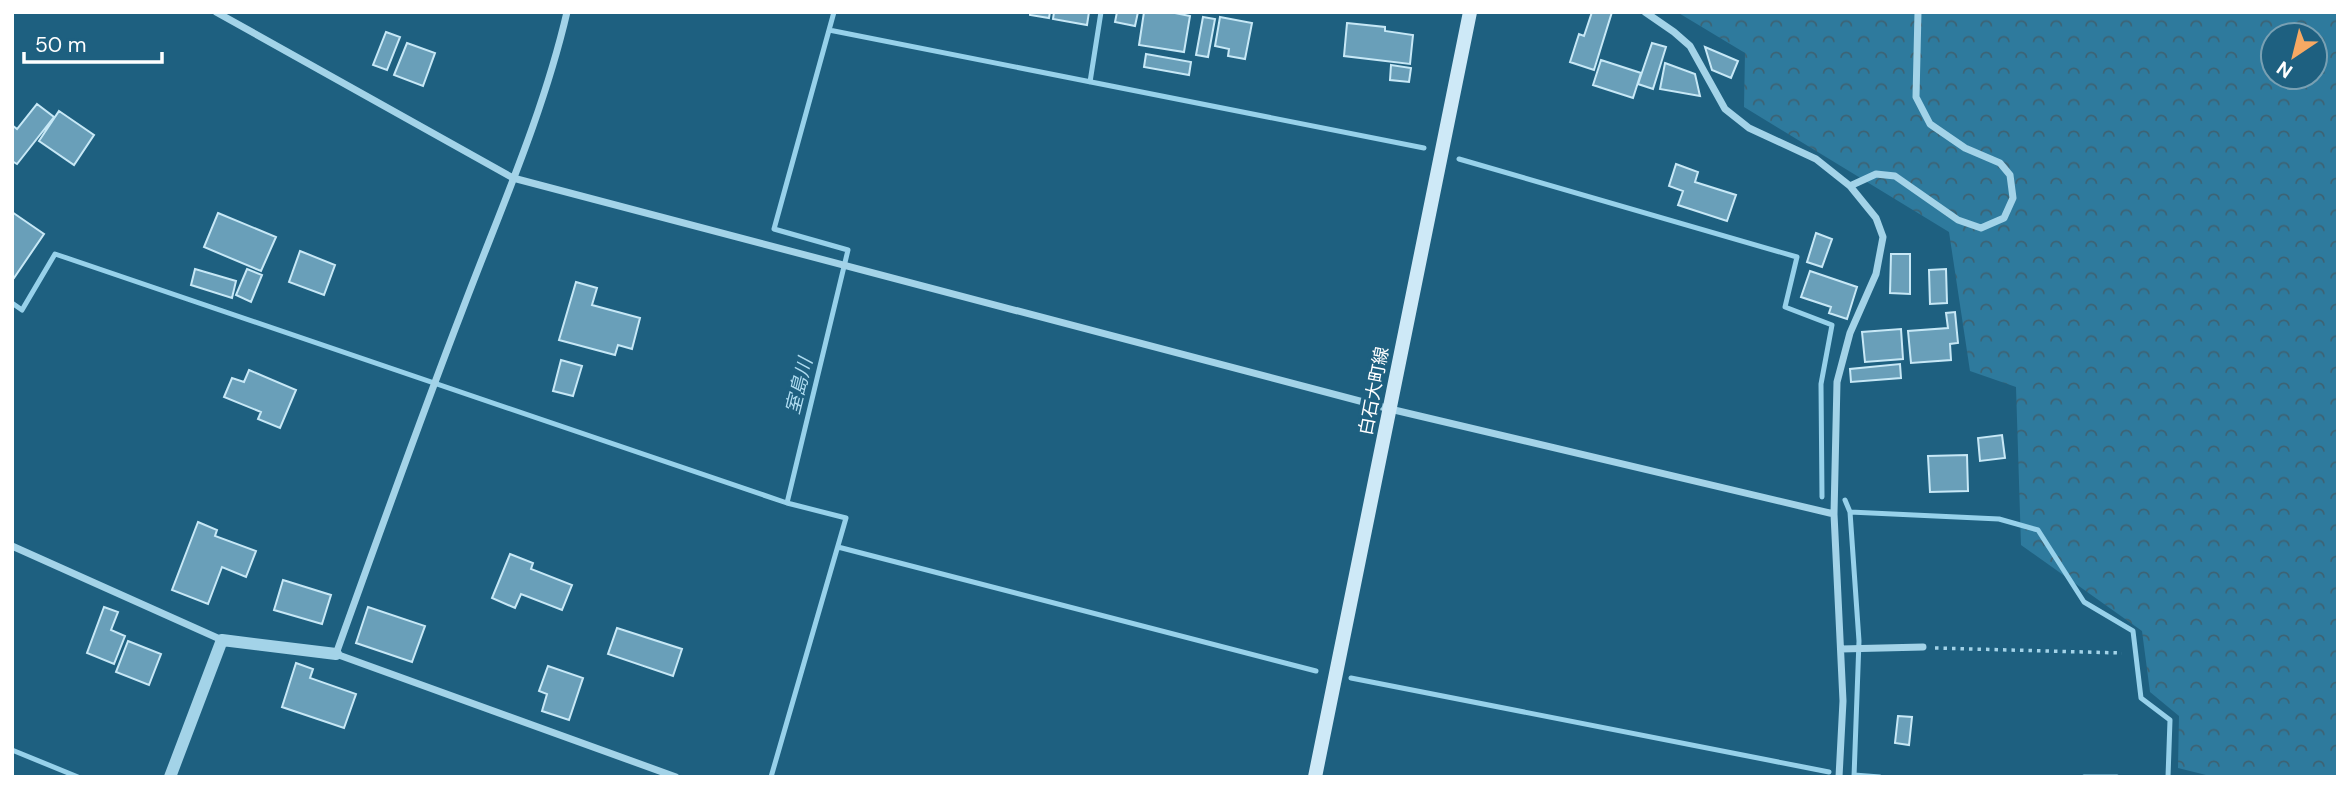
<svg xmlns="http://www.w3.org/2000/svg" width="2350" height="789" viewBox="0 0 2350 789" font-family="'DM Sans','Noto Sans JP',sans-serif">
<defs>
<pattern id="forest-crowns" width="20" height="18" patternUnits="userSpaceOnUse" patternTransform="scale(1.75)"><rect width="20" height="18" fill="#2e7a9d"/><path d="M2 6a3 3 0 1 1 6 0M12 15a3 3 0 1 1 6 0" fill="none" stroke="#3d6374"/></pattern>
</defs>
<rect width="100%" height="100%" fill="#1e6080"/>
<path fill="url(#forest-crowns)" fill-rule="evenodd" d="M1677 12H2338V777H2214L2178 768 2179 716 2150 692 2142 631 2021 545 2016 387 1970 371 1949 232 1744 107 1745 53ZM2273 35H2315V77H2273Z"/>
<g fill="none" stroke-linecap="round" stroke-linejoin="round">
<path stroke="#97d1ea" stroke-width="5" d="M829 30 1424 148
M1090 82 1101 12
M1459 159 1797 257 1785 307 1832 325 1821 384 1822 497
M12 303 22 310 55 254 787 503
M1845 500 1850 512 1859 641 1854 777
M1850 512 1999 519 2038 530 2084 602 2133 631 2141 698 2170 720 2168 777
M838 547 1316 671
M1351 678 1829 772
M12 750 78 777
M1854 775 1880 777
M771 777 846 518 787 503 848 250 774 229 834 12
M2084 777H2117"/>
</g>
<path fill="#699fb9" stroke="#c7e8f6" stroke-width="2" d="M1030 12H1050L1049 18 1030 15Z
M1054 12H1089L1087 25 1053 19Z
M1117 12H1138L1135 26 1115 22Z
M1144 12H1170L1190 16 1184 52 1139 45Z
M1592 12H1612L1594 70 1570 62 1579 34 1584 36Z
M1203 17 1215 19 1208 57 1196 55Z
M1220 17 1252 23 1245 59 1228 56 1229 49 1215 46Z
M1347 23 1385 27V31L1413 35 1410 64 1344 56Z
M386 32 400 37 387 70 373 65Z
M407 43 435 53 423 86 394 75Z
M1652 43 1666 47 1653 89 1638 84Z
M1705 47 1738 61 1731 78 1712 70Z
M1146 54 1191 62 1189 75 1144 67Z
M1601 60 1641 73 1633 98 1593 85Z
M1665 63 1695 74 1700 96 1660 89Z
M1391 65 1411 68 1409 82 1390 80Z
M37 104 54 117 17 164 12 161V125L17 129Z
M59 111 94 135 74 165 39 141Z
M1676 164 1698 172 1695 182 1736 195 1727 221 1678 205 1683 191 1669 186Z
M12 212 44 234 14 278 12 277Z
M218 213 276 237 261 271 204 247Z
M1816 233 1832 239 1822 267 1807 262Z
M300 251 335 265 324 295 289 282Z
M1891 254H1910V294L1890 293Z
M195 269 236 281 232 298 191 285Z
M247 269 262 275 251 302 236 295Z
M1946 269 1947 303 1930 304 1929 270Z
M1810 271 1857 287 1847 319 1829 313 1831 307 1801 297Z
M576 282 597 288 592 305 640 318 632 349 618 345 615 355 559 340Z
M1955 312 1958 343 1950 344 1951 360 1911 363 1908 331 1948 328 1946 313Z
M1901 329 1903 359 1865 362 1862 332Z
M561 360 582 366 573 396 553 391Z
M1900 364 1901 378 1851 382 1850 369Z
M249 370 296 390 280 428 258 419 261 412 224 397 232 378 244 382Z
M2002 435 2005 458 1980 461 1978 438Z
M1967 455 1968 491 1930 492 1928 456Z
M198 522 217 530 215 536 256 551 246 577 222 567 208 604 172 590Z
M510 554 533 563 531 569 572 585 562 610 521 594 515 608 492 598Z
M283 580 331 595 322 624 274 610Z
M104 607 118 612 111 630 125 636 114 664 87 653Z
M368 607 425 626 412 662 356 643Z
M617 628 682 649 673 676 608 654Z
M128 641 161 654 149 685 116 672Z
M296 663 313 669 310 678 356 694 344 728 282 707Z
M548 666 583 678 569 720 542 711 547 694 539 691Z
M1898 716 1912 717 1909 745 1895 743Z"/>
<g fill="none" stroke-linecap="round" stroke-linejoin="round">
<path stroke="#a3d3e8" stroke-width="3.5" stroke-dasharray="3.5 5" stroke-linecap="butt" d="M1935 648 2122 653"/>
<path stroke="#a3d3e8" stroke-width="7" d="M216 12 513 178 1390 409 1834 514
M567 12C543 115 499 213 462 311 418 425 377 540 336 654L676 777
M1645 12 1674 32 1690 46 1725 109 1749 128 1816 159 1850 186 1876 218 1883 237 1876 274 1850 333 1837 382 1834 514 1843 701 1839 777
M1850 186 1876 174 1895 176 1958 220 1981 228 2004 218 2013 198 2010 175 2000 163 1965 148 1930 124 1916 97 1918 12
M12 546 222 640
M1841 649 1923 647"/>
<path stroke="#a3d3e8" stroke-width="12" d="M170 777 222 640 336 654"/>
<path stroke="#cee9f7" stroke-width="14" d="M1315 777 1470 12"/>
</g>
<g text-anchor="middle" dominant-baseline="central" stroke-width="7" stroke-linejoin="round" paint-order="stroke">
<g font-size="18" fill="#fff" stroke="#1e6080">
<text transform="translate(1374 391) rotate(-79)">白石大町線</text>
</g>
<g font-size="19" font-style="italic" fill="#afdcf0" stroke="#1e6080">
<text transform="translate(799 386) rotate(-76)">室島川</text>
</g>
</g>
<rect width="2350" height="789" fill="none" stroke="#ffffff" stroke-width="28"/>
<g transform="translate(2294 56) rotate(215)"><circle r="33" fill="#1e6080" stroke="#78a0b3" stroke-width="2"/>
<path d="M0-5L12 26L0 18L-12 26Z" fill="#f7a963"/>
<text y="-10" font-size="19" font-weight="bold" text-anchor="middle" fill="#ffffff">N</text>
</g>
<path d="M24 52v10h138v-10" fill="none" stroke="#ffffff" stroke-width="3.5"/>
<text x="35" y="52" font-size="21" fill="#ffffff" stroke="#1e6080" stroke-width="5" paint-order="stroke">50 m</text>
</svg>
